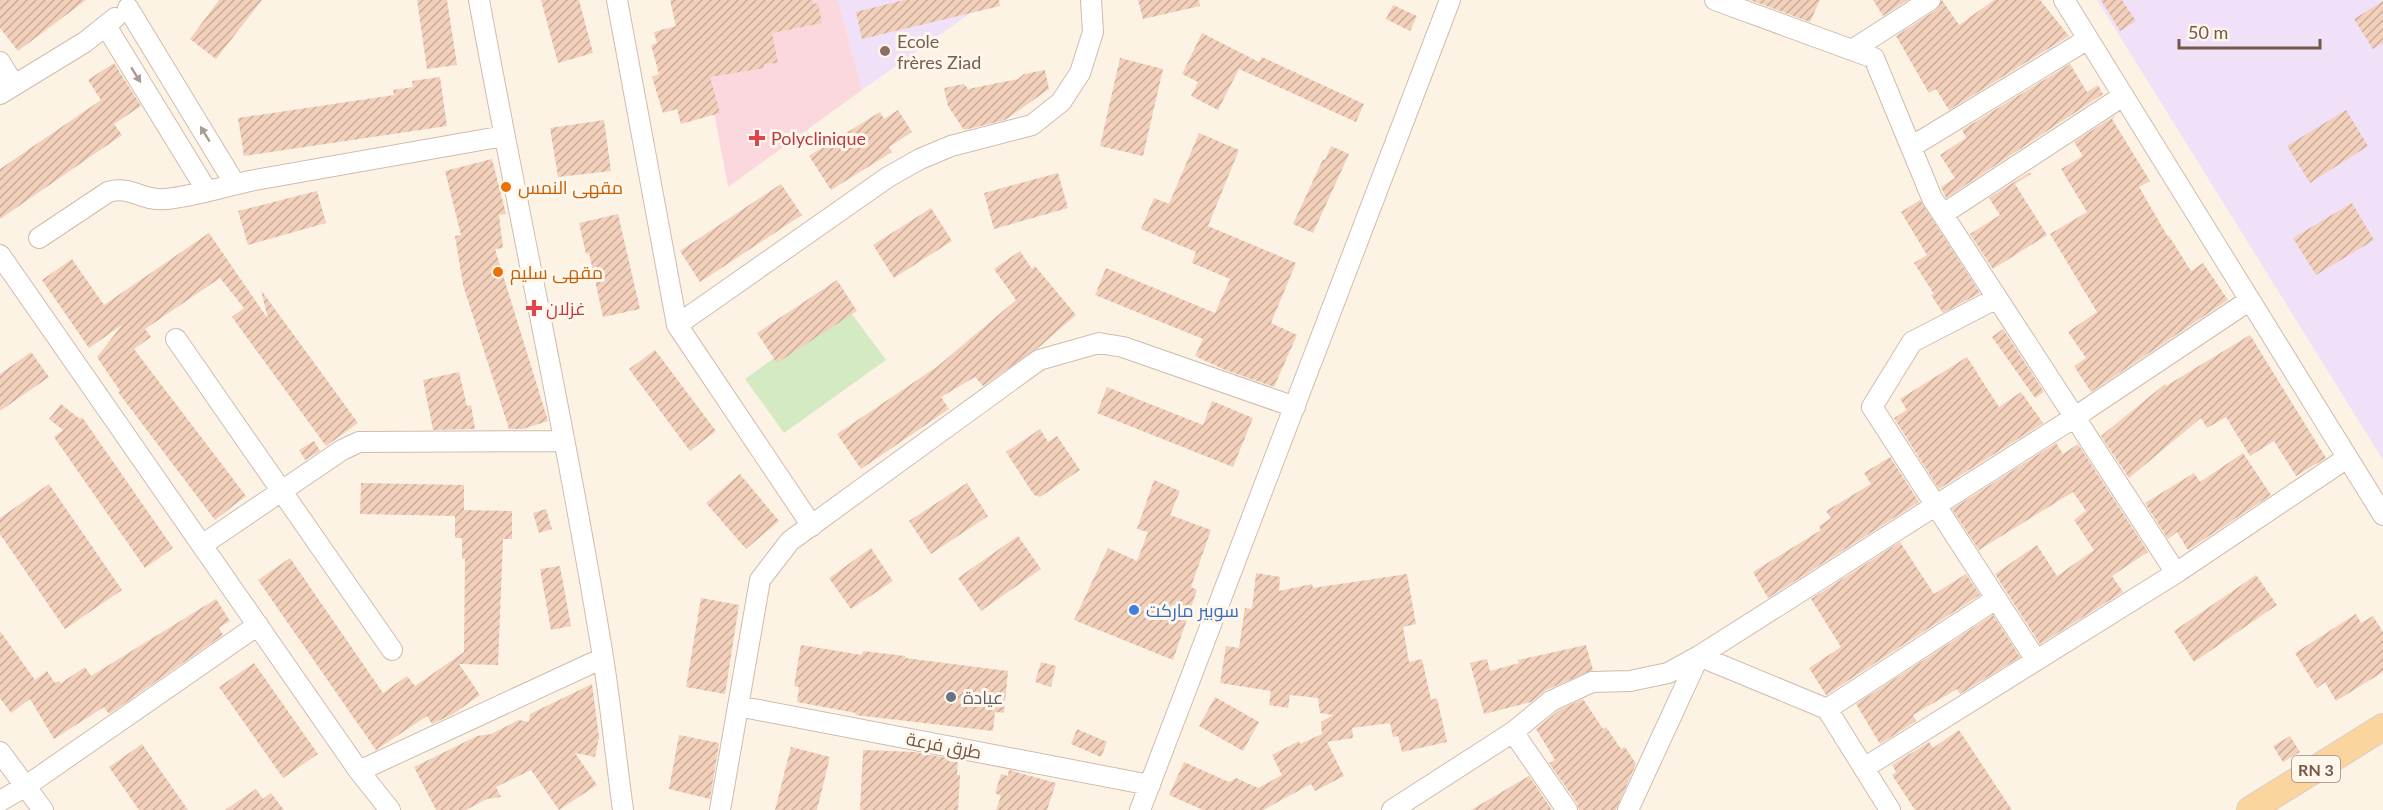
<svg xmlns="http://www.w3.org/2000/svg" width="2383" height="810" viewBox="0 0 2383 810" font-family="Lato,Cairo,sans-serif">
<defs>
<pattern id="building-hatch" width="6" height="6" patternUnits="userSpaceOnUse" patternTransform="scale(1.5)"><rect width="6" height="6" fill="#f2d0bc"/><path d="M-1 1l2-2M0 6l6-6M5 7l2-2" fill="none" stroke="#c9ac9b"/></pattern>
</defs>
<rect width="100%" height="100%" fill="#fcf3e5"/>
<path fill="#f0e1f9" d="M838 0H989L862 90Z
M2097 0H2383V460L2152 88Z"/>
<path fill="#fad8dd" d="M693 0H838L862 90 728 187Z"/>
<path fill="#d4eac3" d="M846 306 886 360 784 433 745 379Z"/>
<path fill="url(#building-hatch)" d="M0 0H86L18 51 0 28Z
M219 0H262L216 59 190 39Z
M417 0H447L457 65 427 69Z
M541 0H579L593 53 558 63Z
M670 0H813V4L818 3 822 23 772 33 778 63 764 64V68L710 77 720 113 681 124 677 109 663 113 652 77 659 74 651 45 657 43 654 32 676 26Z
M904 0H999L1000 6 862 39 856 12Z
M1138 0H1199L1200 6 1143 19Z
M1750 0H1820L1810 22Z
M1873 0H1908L1883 16Z
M1942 0 1959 25 1994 0H2040L2069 36 1949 110 1936 89 1929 93 1896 36 1936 10Z
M2101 0H2122L2136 21 2120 31Z
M2383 1V43L2373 49 2354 19Z
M1393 5 1417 16 1410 31 1386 19Z
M1202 33 1259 62 1262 57 1364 104 1356 122 1239 69 1218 110 1191 96 1198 82 1182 74Z
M1120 58 1163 69 1143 156 1100 146Z
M114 63 141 106 114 124 122 135 0 219V169L101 100 88 80Z
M2070 64 2087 92 2098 85 2103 94 1946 198 1941 187 1955 178 1940 155 1966 138 1962 130Z
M1045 70 1049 89 1005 120 964 130 948 106 944 88 964 84 968 89 1018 79 1024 74Z
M440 77 447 126 244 156 238 118 394 95 393 90 413 87 412 81Z
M898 110 912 132 889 147 892 152 831 190 809 156 880 112 884 119Z
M2346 110 2368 146 2310 183 2287 146Z
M2116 115 2112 119 2150 181 2139 187 2168 237 2169 236 2191 271 2203 263 2228 300 2091 392 2074 366 2086 358 2068 332 2097 312 2050 234 2087 212 2061 169 2083 156 2074 142Z
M604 120 611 171 558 177 550 128Z
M1199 133 1239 150 1208 226 1296 263 1271 323 1297 335 1274 387 1223 369 1195 356 1203 339 1095 295 1106 268 1215 313 1230 279 1192 263 1196 252 1141 229 1154 198 1169 204Z
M1331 146 1349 154 1313 233 1293 224 1323 159 1325 160Z
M492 159 506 214 499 215 503 248 495 249 548 421 523 429H509L463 285 455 236 461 235 445 171Z
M2030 172 2031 174 2015 184 2047 235 1993 269 1970 234 2000 215 1989 198Z
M1058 173 1068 208 994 229 984 193Z
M781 184 802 215 700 282 680 251Z
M317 191 326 223 248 245 238 211Z
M1920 200 1980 293 1943 313 1931 295 1934 294 1914 263 1927 255 1901 212Z
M2352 203 2374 240 2316 275 2293 238Z
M931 208 952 241 894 278 873 245Z
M618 214 640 309 603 317 589 253 586 254 579 223Z
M209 233 268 319 261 290 358 423 326 446 232 317 244 308 220 278 145 329 151 337 134 349 246 496 215 520 118 392 120 391 97 357 122 325 89 348 42 280 72 259 104 305Z
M1020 251 1032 269 1035 266 1076 315 1038 348 983 386 975 377 941 397 949 409 861 469 837 434 938 366 1016 300 994 269Z
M837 280 857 311 777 363 757 333Z
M2003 329 2044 392 2035 398 1992 337Z
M2250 335 2326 458 2296 476 2274 441 2250 456 2226 417 2207 428 2201 418 2129 478 2101 436 2165 384 2166 386Z
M655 350 716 431 690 451 629 369Z
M31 352 49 377 0 411V374Z
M1967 357 1999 407 2021 392 2043 423 1939 489 1894 418 1907 410 1900 399Z
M459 372 467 406 471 405 475 429 433 430 423 380Z
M1107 387 1203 425 1212 401 1253 418 1233 467 1097 413Z
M61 404 80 419 82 417 173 548 145 568 54 437 63 430 49 419Z
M1040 429 1048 442 1057 436 1080 470 1040 497 1034 495 1006 452Z
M314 441 320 451 305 460 299 450Z
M2056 443 2063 454 2078 444 2148 552 2112 576 2123 592 2040 644 1995 574 2037 545 2057 576 2094 550 2074 520 2086 511 2073 492 1979 550 1952 509Z
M2243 453 2271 495 2188 550 2177 532 2168 539 2145 503 2194 473 2200 482Z
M1890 457 1919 502 1768 598 1753 572 1821 530 1819 526 1831 518 1826 511 1871 484 1864 473Z
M740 474 779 521 746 549 706 503Z
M1154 480 1180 491 1170 515 1211 530 1191 587 1197 590 1173 660 1074 620 1108 548 1137 561 1148 532 1137 529Z
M361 483 464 485V510L512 511V539H503L498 665 459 664 480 695 453 714 432 724 427 716 376 750 258 580 290 558 383 693 407 676 415 686 464 652 465 558 462 559V538H455V516L360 514Z
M967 483 988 516 931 554 909 521Z
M49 484 122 590 65 629 0 534V518Z
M546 509 552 529 539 533 533 513Z
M1018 536 1041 569 981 611 958 578Z
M1900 542 1934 594 1966 574 1980 595 1826 695 1809 668 1841 647 1811 599Z
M871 548 893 581 851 609 829 578Z
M560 566 571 626 551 630 540 569Z
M1256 573 1280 577 1279 591 1312 584 1313 588 1407 574 1416 624 1403 627 1409 662 1422 659 1431 700 1437 698 1447 742 1402 752 1398 736 1393 737 1390 723 1352 728 1353 738 1327 742 1344 776 1315 791 1311 784 1263 810H1203L1169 795 1184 762 1229 782 1236 778 1258 788 1282 775 1272 755 1299 741 1300 744 1322 734 1321 722 1333 715 1320 713 1318 698 1290 695 1288 708 1269 705 1271 691 1220 683 1226 646 1239 648 1245 608 1252 609Z
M2256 575 2277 605 2194 662 2174 631Z
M701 598 739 605 725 694 686 687Z
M216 599 230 621 219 628 223 635 109 714 104 707 54 739 30 699 11 713 0 698V631L35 680 47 671 55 683 59 681 61 683 85 667 91 676Z
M2356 614 2361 623 2373 616 2383 632V672L2336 701 2325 682 2317 688 2295 653Z
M1993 615 2020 657 1960 694 1957 689 1913 715 1916 721 1880 744 1856 704Z
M801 645 862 655 863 651 905 656V658L1008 671 1004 713 995 712 993 731 855 715 856 713 797 702 799 687 794 686Z
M1586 645 1593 670 1546 690 1531 702 1484 714 1470 663 1487 659 1490 671 1519 663 1518 660Z
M1041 662 1056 666 1051 687 1035 682Z
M254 663 318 754 283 778 219 687Z
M592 684 599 737 595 757 575 753 597 785 559 810 531 770 496 787 501 797 487 799 466 810H436L414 767 477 736 491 734 519 720 529 722 530 714Z
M1215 697 1259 722 1243 751 1199 726Z
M1583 699 1603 729 1606 727 1621 749 1625 747 1636 764 1616 810H1579L1577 803 1549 763 1555 760 1536 729 1559 710Z
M1077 729 1107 742 1101 757 1071 744Z
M1959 730 2012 810H1915L1892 775 1896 772 1892 765 1929 742 1933 748Z
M679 735 719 743 710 799 669 789Z
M2290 736 2300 752 2283 762 2273 746Z
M142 744 188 810H139L109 767Z
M791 747 830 757 817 810H775Z
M863 750 915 752 958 760 957 775H960L958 810H860Z
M1009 770 1056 783 1047 810H996L1001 796 995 793 1001 774 1008 776Z
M1529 776 1552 810H1471Z
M256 789 263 799 271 793 284 810H225Z"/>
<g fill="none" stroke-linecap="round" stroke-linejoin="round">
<defs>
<path id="minor" d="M479 0C519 219 567 437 603 657 611 708 616 759 623 810
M617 0 677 325 812 526
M1715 0 1874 58 1932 198 2176 573
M2064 0 2383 515
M128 8 235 184
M106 26 207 191
M1852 50 1930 0
M0 62 14 85
M0 94 85 42 115 18
M1911 147 2088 39
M1943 214 2123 96
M39 238 108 192C130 185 144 202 166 199 196 196 225 186 255 180 338 166 421 151 504 136
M0 255 359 771 390 810
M1997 298 1912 342 1872 407 2036 660
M677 325 888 177 920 159 951 146 1032 125 1061 102 1080 73 1093 32 1091 0
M176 339 392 650
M202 545 342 450 359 442 564 441
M738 706 1150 785
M1827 709 1996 599
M1513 732 1567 810
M0 752 43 810
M1864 768 2176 573 2347 458
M359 771 603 658
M0 801 26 786 258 625
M720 810 760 580 790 541 1039 360 1099 343 1123 347 1295 407
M1140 810 1450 0
M1392 810 1513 732 1551 701 1592 682 1630 681 1668 673 1699 656 2075 417 2250 300
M1628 810 1699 656 1827 709 1890 810"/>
<path id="major" d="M2250 810 2383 727"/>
</defs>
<use href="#minor" stroke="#d0bcae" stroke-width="22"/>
<use href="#major" stroke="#d8d0cc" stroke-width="28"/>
<use href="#minor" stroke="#fff" stroke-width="20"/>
<use href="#major" stroke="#fbd59d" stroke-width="26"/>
</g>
<defs><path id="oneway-solid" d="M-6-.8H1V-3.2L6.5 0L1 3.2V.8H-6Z" transform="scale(1.5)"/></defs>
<g fill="#ac9b92">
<use href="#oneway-solid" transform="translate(136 75) rotate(58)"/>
<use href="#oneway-solid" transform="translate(205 134) rotate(-121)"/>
</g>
<circle fill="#8d6e63" stroke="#fff7eb" stroke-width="2" cx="885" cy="51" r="6"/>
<g fill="#e0444e" stroke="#fff7eb" stroke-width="2">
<path d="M754 129h6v6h6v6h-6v6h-6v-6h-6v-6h6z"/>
<path d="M531 299h6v6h6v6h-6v6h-6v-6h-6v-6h6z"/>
</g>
<g fill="#e8710a" stroke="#fff7eb" stroke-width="2">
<circle cx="506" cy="187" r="6"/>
<circle cx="498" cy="272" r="6"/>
</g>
<circle fill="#3f7fe0" stroke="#fff7eb" stroke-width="2" cx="1134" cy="610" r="6"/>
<circle fill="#6b7280" stroke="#fff7eb" stroke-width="2" cx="951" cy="697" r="6"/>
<g text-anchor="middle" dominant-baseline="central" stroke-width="6" stroke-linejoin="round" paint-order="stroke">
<rect fill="#fff7eb" stroke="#9e887a" stroke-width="1.5" x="2292" y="756" width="48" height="26" rx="4.5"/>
<g font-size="16" font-weight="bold" fill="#75584a">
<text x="2316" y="769">RN 3</text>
</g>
<g font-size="18" fill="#785e54" stroke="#fff7eb" text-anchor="start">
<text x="897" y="41">Ecole<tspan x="897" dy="21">frères Ziad</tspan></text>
</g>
<g font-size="18" fill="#be3a42" stroke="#fff7eb" text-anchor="start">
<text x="771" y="138">Polyclinique</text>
<text x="546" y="308">غزلان</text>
</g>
<g font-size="18" fill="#c56008" stroke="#fff7eb" text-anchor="start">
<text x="518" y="187">مقهى النمس</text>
<text x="510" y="272">مقهى سليم</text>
</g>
<g font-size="18" fill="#366cbe" stroke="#fff7eb" text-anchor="start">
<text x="1146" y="610">سوبير ماركت</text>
</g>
<g font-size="18" fill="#5b616d" stroke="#fff7eb" text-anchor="start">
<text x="963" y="697">عيادة</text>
</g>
<g font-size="18" fill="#75584a" stroke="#fff7eb">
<text transform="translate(944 745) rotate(11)">طرق فرعة</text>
</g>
</g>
<path d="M2179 39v9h141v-9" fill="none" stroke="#75584a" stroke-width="3"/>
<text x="2188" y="39" font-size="18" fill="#75584a" stroke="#fff7eb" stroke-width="4.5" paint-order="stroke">50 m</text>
</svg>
